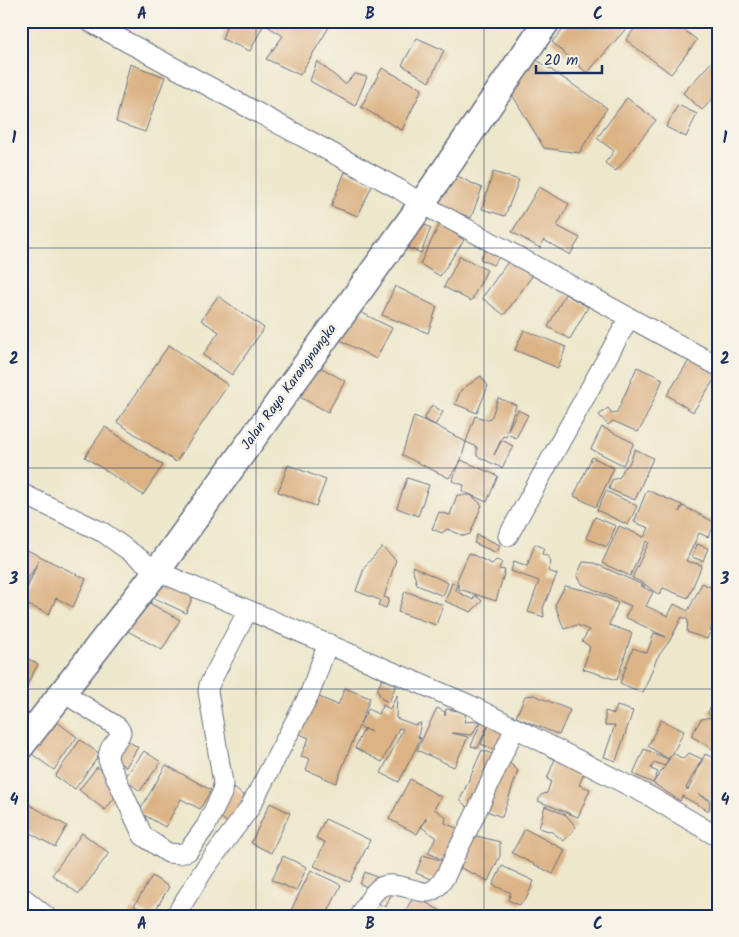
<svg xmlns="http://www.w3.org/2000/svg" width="739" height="937" viewBox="0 0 739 937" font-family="Kalam,sans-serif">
<rect width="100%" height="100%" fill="#f7f3e8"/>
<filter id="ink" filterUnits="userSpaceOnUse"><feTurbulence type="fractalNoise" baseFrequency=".02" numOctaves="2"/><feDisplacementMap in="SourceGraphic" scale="10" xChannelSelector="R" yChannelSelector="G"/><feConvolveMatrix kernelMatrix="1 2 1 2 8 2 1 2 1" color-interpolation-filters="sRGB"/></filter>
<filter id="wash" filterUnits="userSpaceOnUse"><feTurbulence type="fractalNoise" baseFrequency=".0096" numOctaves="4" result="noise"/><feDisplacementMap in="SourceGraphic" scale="20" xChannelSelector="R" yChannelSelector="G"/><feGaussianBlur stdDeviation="1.12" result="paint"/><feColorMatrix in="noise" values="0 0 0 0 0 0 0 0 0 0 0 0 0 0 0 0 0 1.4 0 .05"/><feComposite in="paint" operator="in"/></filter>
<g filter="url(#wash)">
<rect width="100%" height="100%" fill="#ede7cb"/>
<g id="blocks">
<path fill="#dcb385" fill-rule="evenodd" d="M228 21H317L329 27 300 75 266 59 283 36 264 24 250 51 222 39Z
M571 21H629L631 23 587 73 552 42Z
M640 21H673L697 40 671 74 626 40Z
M417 38 444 50 429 82 402 65Z
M718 55V93L702 110 683 93Z
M531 56 607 108 579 153 544 148 510 91Z
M317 61 345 84 355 74 367 77 355 106 310 81Z
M130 64 165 77 145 132 116 122Z
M382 68 422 89 402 130 361 107Z
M627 98 656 120 616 171 605 163 614 151 597 138Z
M678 105 697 114 686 137 666 127Z
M345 172 373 184 358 216 331 206Z
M493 172 519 180 505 216 482 209Z
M453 174 482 188 471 218 437 203Z
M539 187 569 204 557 226 580 238 570 255 544 240 540 248 512 232Z
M414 220 431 228 421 253 400 245Z
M440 223 464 240 440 276 420 264Z
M488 245 501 255 493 265 480 259Z
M460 256 487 270 471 301 444 287Z
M510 259 533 275 504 315 482 298Z
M395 286 437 307 428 333 382 315Z
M565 294 588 307 570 339 548 327Z
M218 296 264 328 232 375 203 355 219 332 201 320Z
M354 309 392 328 376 359 338 339Z
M524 330 566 347 558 368 515 350Z
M169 345 228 385 176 462 117 422Z
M692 356 718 374 693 412 667 395Z
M313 363 345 381 328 412 296 395Z
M637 367 663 379 643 424 638 432 613 421 608 425 599 415 608 408 612 413 617 412Z
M481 376 488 386 477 413 455 404 461 390Z
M498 398 516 405 507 432 518 410 528 415 516 438 507 434 506 437 503 436 494 455 502 440 513 446 502 468 477 456V447L466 442 475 416 488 420 492 416Z
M432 405 443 412 435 425 424 419Z
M414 416 435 425 466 442 461 460 449 478 402 455Z
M105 427 163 465 143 495 85 457Z
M602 427 634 443 623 465 591 449Z
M635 449 653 458 635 500 609 489 612 480 620 477 623 470 629 464Z
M592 457 614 468 596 507 574 496Z
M461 460 498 476 487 502 471 495 482 505 470 534 464 536 447 529 442 533 432 529 439 512 450 515 457 495H471L462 491 464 485 452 481Z
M288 465 326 480 316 506 278 492Z
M407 478 429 485 418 516 397 508Z
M647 490 682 505 679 512 683 506 716 523 708 537 699 533 686 561 702 565 688 598 663 588 659 595 643 583 632 578 649 542 646 541 630 576 602 563 619 526 644 537 649 528 634 522Z
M606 491 637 506 628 525 597 510Z
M595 517 616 526 607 547 586 538Z
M477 535 500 545 497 553 474 543Z
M535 544 544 548 542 554 549 557 551 563 548 571 557 574 543 608 544 617 528 612 539 581 511 571 514 561 527 566Z
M697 544 708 548 703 561 692 557Z
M21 547 86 579 73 607 56 598 49 614 21 602 39 560 21 591Z
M382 547 396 560 384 597 389 599 386 608 378 605 380 600 356 591 365 566Z
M469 553 492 564 496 560 502 562 499 569 505 570 496 601 459 589 457 580Z
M583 562 594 563 645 586H641L653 592 646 606 668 616 674 604 688 611 702 583 718 591V623L714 622 707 639 687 632 688 620 682 617 670 640 657 658 643 693 620 683 633 648 647 653 654 633 666 637 625 617 631 606 582 584 577 575Z
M412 566 448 583 443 596 417 585Z
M159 580 193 596 186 613 152 597Z
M452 583 457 584 456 591 473 600 475 595 482 601 471 612 445 601Z
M565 586 593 592 618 603 609 625 632 633 617 680 583 669 590 647 582 641 589 630 577 625 564 629 555 605Z
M405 591 443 605 436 625 398 612Z
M142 599 180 620 162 650 124 629Z
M21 655 38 664 21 696Z
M382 679 396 685 389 702 382 699 377 690Z
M345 688 370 698 360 724 368 709 378 714 383 705 390 709 397 695 396 718 415 725 421 723 418 737 421 738 399 782 381 773 403 729 399 728 382 762 355 748 364 729 371 732 359 726 336 783 306 770 310 759 301 756 309 738 295 732 310 693 338 705Z
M534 695 570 710 559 735 516 717 525 696Z
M617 706 633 711 616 761 604 757 615 725H605V711L614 714Z
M437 708 445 712V716L446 709 466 712 464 722 480 721 472 735 452 733 468 737 454 767 417 750Z
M710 708 718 711V745L715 750 691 736 701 719 712 717 708 713Z
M484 715 491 717 478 748 471 746Z
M53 719 77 737 54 770 29 752Z
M491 720 511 728 501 753 481 744Z
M661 720 684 731 673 753 668 759 648 746Z
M118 735 138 747 126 767 105 756Z
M80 740 100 754 75 789 55 776Z
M644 749 668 759 665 766 673 753 683 759 689 753 702 759 686 788 688 790 705 754 718 760 717 803 698 794 710 802 709 811 682 796 680 801 653 783 633 774ZM654 762 665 766 653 783 658 772 651 769Z
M482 750 507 760 518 771 502 817 484 810 475 815 460 800Z
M144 751 161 762 140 791 124 779Z
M555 759 585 771 579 785 590 789 578 817 538 801 541 795 547 793 551 781 547 779Z
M166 765 211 790 200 809 181 799 165 827 139 812Z
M97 767 123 787 105 810 79 790Z
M410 779 441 797 434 809 446 817 445 823 465 832 450 863 440 883 416 873 423 855 450 863 428 853 436 837 421 827 427 819 426 818 417 834 389 819Z
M234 788 249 800 229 824 214 812Z
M21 800 67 826 55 847 21 828Z
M270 803 290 813 271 853 251 843Z
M545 806 566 815 576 827 564 841 552 832 539 828Z
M325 819 370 840 350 882 314 866 325 842 316 838Z
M525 829 565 850 553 874 512 853Z
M82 833 109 853 79 894 52 875Z
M469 834 500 842V856L488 881 457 866Z
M283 856 307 867 296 891 272 880Z
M502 866 534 881 526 899 519 905 508 900 511 893 493 885Z
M311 870 341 885 326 916H288Z
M365 872 395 885 386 907 369 900 370 888 360 884Z
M152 876 169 887 152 916H150L134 906Z
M414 896 450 916H409L404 913Z
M132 908 143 916H127Z"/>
</g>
</g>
<g filter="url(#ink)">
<use href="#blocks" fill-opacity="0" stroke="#646f84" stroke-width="1"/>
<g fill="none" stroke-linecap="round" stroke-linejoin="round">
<defs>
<path id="street" d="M88 21 399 189 422 204 718 366
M21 493 104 533 157 571 470 705 651 797 718 837
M508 536 629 318
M62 692 118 727 121 732C118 744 108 743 108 760L143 836 168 853 180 854 188 851 206 826 222 793 223 783 208 691 209 685 248 610
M21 896 46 916
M175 916 205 868 249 809 310 693 328 643
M360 916C379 881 381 880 419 891 424 892 429 893 433 890 444 884 450 866 455 855 477 814 495 770 515 728"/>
<path id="secondary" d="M21 746 157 571 414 215 547 21"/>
</defs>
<use href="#street" stroke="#646f84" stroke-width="21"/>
<use href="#secondary" stroke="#646f84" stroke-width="29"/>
<use href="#street" stroke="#fff" stroke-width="19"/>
<use href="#secondary" stroke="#fff" stroke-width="26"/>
</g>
</g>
<path fill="none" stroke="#1b2f5e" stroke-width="1" stroke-opacity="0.55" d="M256 21V916M484 21V916M21 248H718M21 468H718M21 689H718"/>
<g text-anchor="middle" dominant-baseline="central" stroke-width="5" stroke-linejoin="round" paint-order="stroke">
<g font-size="14" fill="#1b2f5e" stroke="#f7f3e8">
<text transform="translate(289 387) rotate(-54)">Jalan Raya Karangnangka</text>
</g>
</g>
<rect width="739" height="937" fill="none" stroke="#f7f3e8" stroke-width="55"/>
<path d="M536 65v8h66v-8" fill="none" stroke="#1b2f5e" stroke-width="2.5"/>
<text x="544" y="65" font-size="15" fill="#1b2f5e" stroke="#f7f3e8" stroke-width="4" paint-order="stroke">20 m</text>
<rect x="28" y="28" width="684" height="882" fill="none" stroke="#1b2f5e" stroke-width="2"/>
<g font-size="16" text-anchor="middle" font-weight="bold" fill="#1b2f5e">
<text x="142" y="19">A</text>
<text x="370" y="19">B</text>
<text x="598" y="19">C</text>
<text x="14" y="143">1</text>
<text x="725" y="143">1</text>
<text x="14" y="364">2</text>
<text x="725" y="364">2</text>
<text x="14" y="584">3</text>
<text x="725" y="584">3</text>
<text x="14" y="805">4</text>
<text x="725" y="805">4</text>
<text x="142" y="929">A</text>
<text x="370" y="929">B</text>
<text x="598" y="929">C</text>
</g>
</svg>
